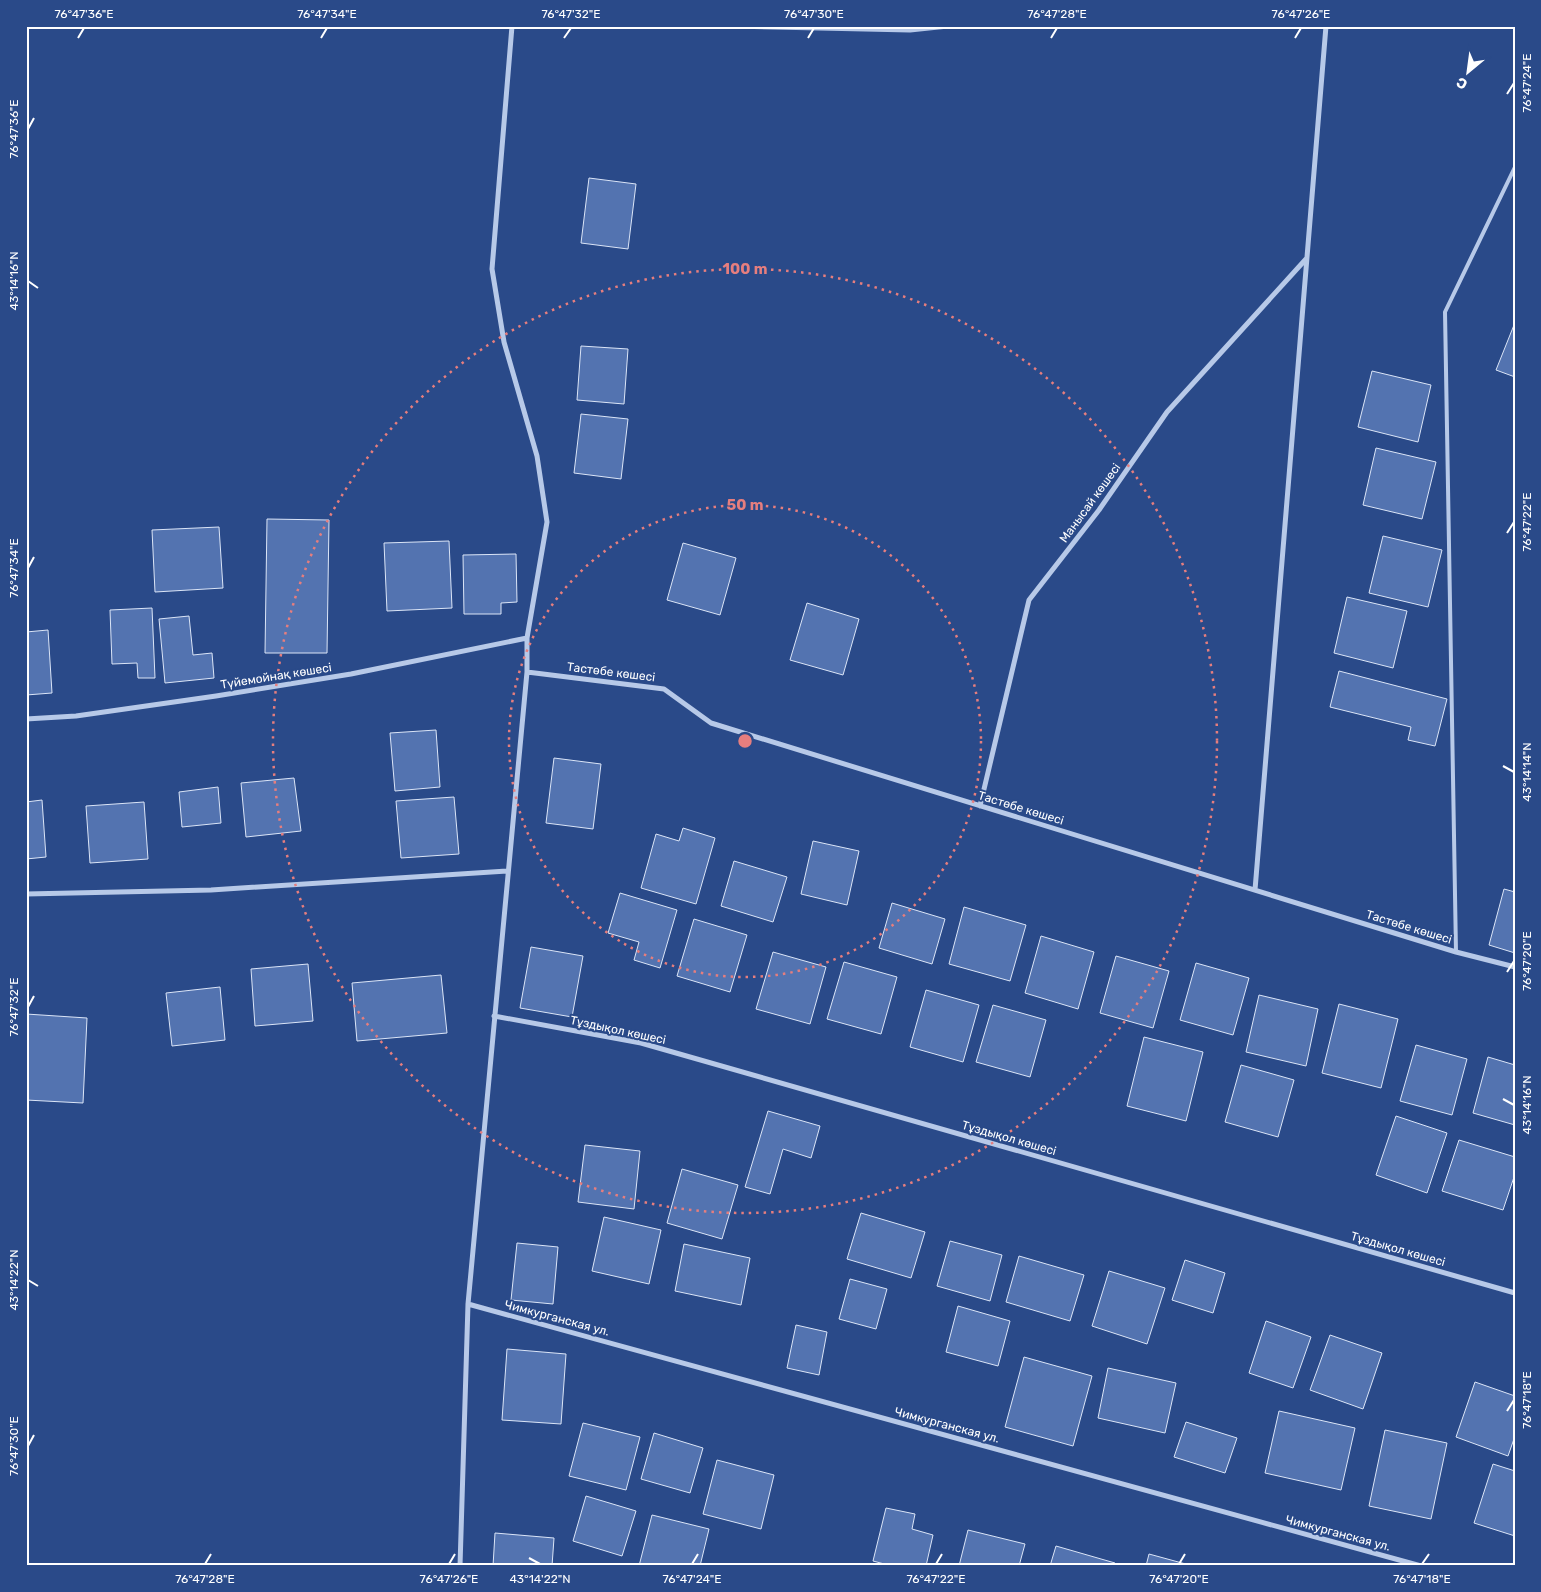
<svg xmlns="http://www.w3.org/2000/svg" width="1541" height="1592" viewBox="0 0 1541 1592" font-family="Rubik,sans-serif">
<rect width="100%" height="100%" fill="#2a4a89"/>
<path fill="#5373b0" stroke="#dbe5f7" d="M589 178 636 184 628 249 581 243Z
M1514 325H1515V377L1496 370Z
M581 346 628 349 624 404 577 400Z
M1372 371 1431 385 1418 442 1358 427Z
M581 414 628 419 621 479 574 473Z
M1376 448 1436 462 1422 519 1363 505Z
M267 519 329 520 327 653H265Z
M219 527 223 588 155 592 152 530Z
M1383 536 1442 550 1428 607 1369 593Z
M449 541 452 608 387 611 384 543Z
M683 543 736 558 720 615 667 600Z
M516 554 517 602 501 603V614H464L463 555Z
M1347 597 1407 611 1393 668 1334 653Z
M807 603 859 619 843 675 790 660Z
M152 608 155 678H138L137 663 112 664 110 610Z
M189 616 193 655 212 653 214 678 165 683 159 619Z
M48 630 52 693 26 695V632Z
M1339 671 1447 699 1435 746 1408 740 1411 727 1330 707Z
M436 730 440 787 395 791 390 733Z
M554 758 601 764 593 829 546 823Z
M294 778 301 831 246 837 241 783Z
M218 787 221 823 182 827 179 792Z
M454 797 459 854 401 858 396 801Z
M42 800 46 857 26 859V802Z
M144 802 148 859 90 863 86 806Z
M683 828 715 838 696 904 641 888 656 834 679 841Z
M813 841 859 851 847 905 801 894Z
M734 861 787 877 773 922 721 906Z
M1504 889 1515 892V953L1489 945Z
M620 893 677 910 660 968 634 960 639 942 608 933Z
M892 903 945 919 932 964 879 948Z
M964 907 1026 925 1010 981 949 964Z
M694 919 747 935 730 992 677 976Z
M1041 936 1094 952 1078 1009 1025 993Z
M531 947 583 956 572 1017 520 1008Z
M773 952 826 967 810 1024 756 1009Z
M1116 956 1169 971 1153 1028 1100 1013Z
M844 962 897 977 881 1034 827 1019Z
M1196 963 1249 978 1233 1035 1180 1020Z
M308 964 313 1021 255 1026 251 969Z
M441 975 447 1033 357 1041 352 983Z
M220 987 225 1040 172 1046 166 993Z
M926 990 979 1005 963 1062 910 1047Z
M1259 995 1318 1009 1306 1066 1246 1052Z
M1339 1004 1398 1019 1381 1088 1322 1073Z
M993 1005 1046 1020 1030 1077 976 1062Z
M26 1014 87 1018 83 1103 26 1100Z
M1144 1037 1203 1052 1186 1121 1127 1106Z
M1416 1045 1467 1059 1452 1115 1400 1101Z
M1488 1057 1515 1065V1125L1473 1113Z
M1241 1065 1294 1080 1278 1137 1225 1122Z
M768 1111 820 1126 811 1158 783 1149 770 1194 745 1187Z
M1396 1116 1447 1133 1427 1193 1376 1175Z
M1459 1140 1515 1157V1174L1503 1210 1442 1191Z
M585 1145 640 1151 634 1209 578 1202Z
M682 1169 738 1185 722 1239 667 1223Z
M861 1213 925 1232 911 1278 847 1259Z
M604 1217 661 1230 649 1284 592 1271Z
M950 1241 1002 1255 990 1301 937 1286Z
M517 1243 558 1247 553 1304 511 1300Z
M684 1244 750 1258 741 1305 675 1291Z
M1019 1256 1084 1275 1070 1321 1006 1302Z
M1185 1260 1225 1273 1213 1313 1172 1300Z
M1109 1271 1165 1288 1147 1344 1092 1326Z
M850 1279 887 1289 876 1329 839 1319Z
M958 1306 1010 1321 998 1366 946 1352Z
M1266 1321 1311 1337 1293 1388 1249 1373Z
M796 1325 827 1332 819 1375 787 1368Z
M1330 1335 1382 1353 1363 1409 1310 1390Z
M507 1349 566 1354 561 1424 502 1420Z
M1024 1357 1092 1376 1073 1446 1005 1427Z
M1108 1368 1176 1383 1165 1433 1098 1418Z
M1475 1382 1515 1396V1436L1508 1456 1456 1437Z
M1279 1411 1355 1428 1341 1490 1265 1473Z
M1186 1422 1237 1438 1225 1473 1174 1457Z
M583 1423 640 1437 626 1490 569 1476Z
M1385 1430 1447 1443 1431 1519 1369 1506Z
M654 1433 703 1448 690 1493 641 1479Z
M717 1460 774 1475 761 1529 703 1514Z
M1493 1464 1515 1471V1536L1474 1523Z
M586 1496 636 1511 622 1556 573 1541Z
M886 1508 915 1514 912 1529 933 1535 926 1566H892L873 1561Z
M652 1515 709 1529 700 1566H639Z
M968 1530 1025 1544 1019 1566H959Z
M495 1533 554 1538 552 1566H493Z
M1056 1546 1115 1563 1114 1566H1050Z
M1149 1554 1193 1566H1146Z"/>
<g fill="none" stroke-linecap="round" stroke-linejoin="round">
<path stroke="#b7c9e8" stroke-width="4" d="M1456 952 1445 312 1515 167"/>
<path stroke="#b7c9e8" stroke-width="5" d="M734 26 910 30 948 26
M527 672 664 689 711 723 1456 952 1515 967
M26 719 76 716 216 696 351 674 527 638
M980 806 1029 600 1099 510 1167 412 1306 259
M1255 890 1326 26
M26 894 211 890 507 871
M494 1016 641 1043 1515 1293
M468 1304 1421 1566
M460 1566 468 1304 527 672V638L547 522 537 456 504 342 492 269 512 26"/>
</g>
<path fill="none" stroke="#fff" stroke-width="2" d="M78 38 84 28M321 38 327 28M564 38 571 28M808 38 814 28M1051 38 1057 28M1295 38 1301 28M1507 94 1514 83M28 129 34 118M28 281 38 288M1507 533 1514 522M28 568 34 557M1503 766 1514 772M1507 972 1514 961M28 1007 34 996M1503 1099 1514 1105M28 1280 38 1286M1507 1411 1514 1400M28 1446 34 1435M529 1558 540 1564M205 1564 211 1554M449 1564 455 1554M692 1564 698 1554M936 1564 942 1554M1179 1564 1185 1554M1422 1564 1429 1554"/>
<g fill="none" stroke="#e67e7e" stroke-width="2.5" stroke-dasharray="2.5 5">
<circle cx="745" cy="741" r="236"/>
<circle cx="745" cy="741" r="472"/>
</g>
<g text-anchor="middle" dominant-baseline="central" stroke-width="4" stroke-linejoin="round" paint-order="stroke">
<g font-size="12" fill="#fff" stroke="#2a4a89">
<text transform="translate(1090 503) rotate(-54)">Манысай көшесі</text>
<text transform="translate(611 672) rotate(7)">Тастөбе көшесі</text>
<text transform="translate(276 676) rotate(-9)">Түйемойнақ көшесі</text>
<text transform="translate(1021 808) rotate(17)">Тастөбе көшесі</text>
<text transform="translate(1409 927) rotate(17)">Тастөбе көшесі</text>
<text transform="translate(618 1030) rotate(12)">Тұздықол көшесі</text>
<text transform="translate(1009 1138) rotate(16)">Тұздықол көшесі</text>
<text transform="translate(1398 1249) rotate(16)">Тұздықол көшесі</text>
<text transform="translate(557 1318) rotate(15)">Чимкурганская ул.</text>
<text transform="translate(947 1425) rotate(15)">Чимкурганская ул.</text>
<text transform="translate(1338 1533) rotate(15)">Чимкурганская ул.</text>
</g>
</g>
<circle cx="745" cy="741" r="8" fill="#e67e7e" stroke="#2a4a89" stroke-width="2.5"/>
<g font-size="15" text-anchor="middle" font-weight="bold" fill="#e67e7e" stroke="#2a4a89" stroke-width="4" stroke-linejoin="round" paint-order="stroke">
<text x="745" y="274">100 m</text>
<text x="745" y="510">50 m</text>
</g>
<rect width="1541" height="1592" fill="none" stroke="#2a4a89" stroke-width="55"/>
<g transform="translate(1468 72) rotate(209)" stroke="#2a4a89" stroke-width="4" paint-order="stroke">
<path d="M0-4L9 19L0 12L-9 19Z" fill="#ffffff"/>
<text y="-8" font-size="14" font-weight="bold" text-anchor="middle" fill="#ffffff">С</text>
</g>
<rect x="28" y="28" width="1486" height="1536" fill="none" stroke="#fff" stroke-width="2"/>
<g font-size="12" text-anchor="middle" fill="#fff">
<text x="84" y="18">76°47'36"E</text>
<text x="327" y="18">76°47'34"E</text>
<text x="571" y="18">76°47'32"E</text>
<text x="814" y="18">76°47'30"E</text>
<text x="1057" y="18">76°47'28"E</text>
<text x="1301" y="18">76°47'26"E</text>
<text transform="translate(1527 83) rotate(-90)" y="4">76°47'24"E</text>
<text transform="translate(14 129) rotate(-90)" y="4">76°47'36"E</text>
<text transform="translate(14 281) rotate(-90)" y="4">43°14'16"N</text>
<text transform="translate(1527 522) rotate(-90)" y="4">76°47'22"E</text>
<text transform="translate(14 568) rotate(-90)" y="4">76°47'34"E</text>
<text transform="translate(1527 772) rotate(-90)" y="4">43°14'14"N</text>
<text transform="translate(1527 961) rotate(-90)" y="4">76°47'20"E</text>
<text transform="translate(14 1007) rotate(-90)" y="4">76°47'32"E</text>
<text transform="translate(1527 1105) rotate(-90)" y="4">43°14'16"N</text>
<text transform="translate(14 1280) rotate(-90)" y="4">43°14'22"N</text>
<text transform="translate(1527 1400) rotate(-90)" y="4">76°47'18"E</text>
<text transform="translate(14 1446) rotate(-90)" y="4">76°47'30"E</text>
<text x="205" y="1583">76°47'28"E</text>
<text x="449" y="1583">76°47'26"E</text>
<text x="540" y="1583">43°14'22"N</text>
<text x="692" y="1583">76°47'24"E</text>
<text x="936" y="1583">76°47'22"E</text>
<text x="1179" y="1583">76°47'20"E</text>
<text x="1422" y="1583">76°47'18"E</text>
</g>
</svg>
